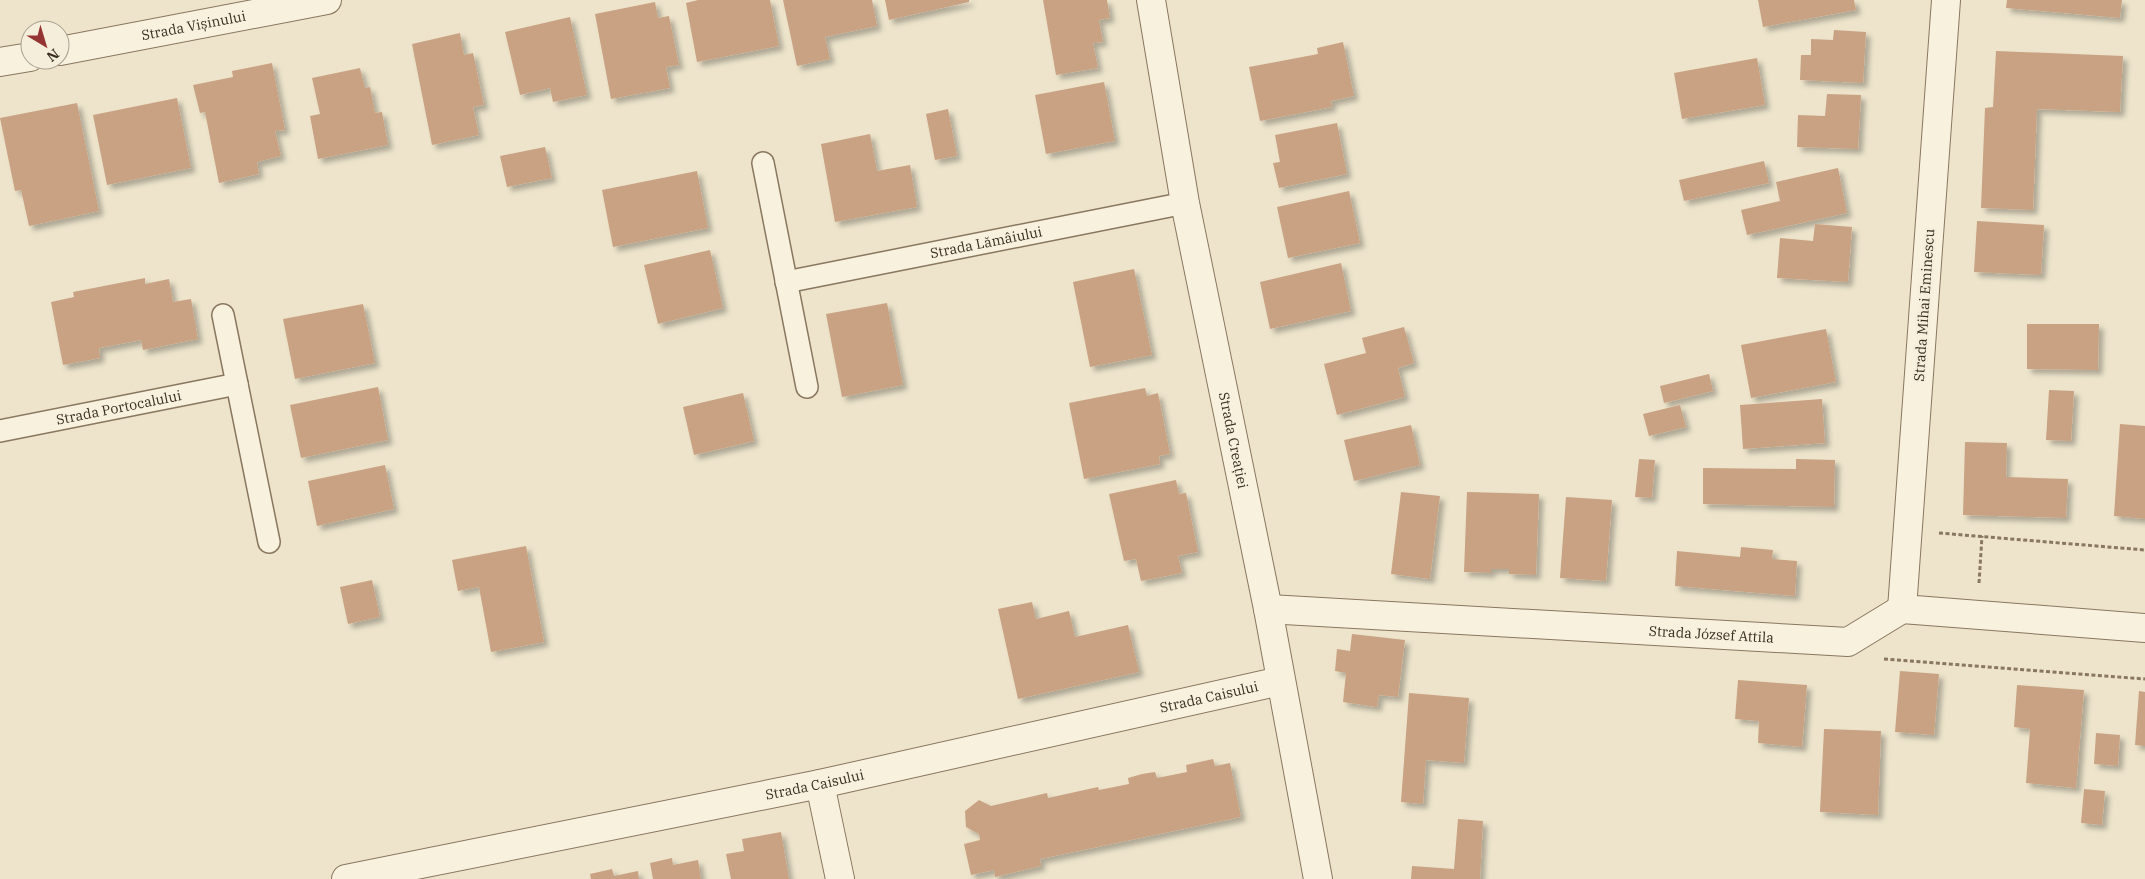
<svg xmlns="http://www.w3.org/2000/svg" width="2145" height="879" viewBox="0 0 2145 879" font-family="'IBM Plex Serif',serif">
<defs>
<filter id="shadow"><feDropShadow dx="4.5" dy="4.5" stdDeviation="2.5" flood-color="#0004"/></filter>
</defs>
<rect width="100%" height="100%" fill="#ede4cb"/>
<path fill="#c9a283" filter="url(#shadow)" d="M698 0H770L779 46 697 62 686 3Z
M783 0H872L877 26 825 37 830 59 797 66Z
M885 0H969V2L889 20Z
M1043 0H1107L1110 18 1099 20 1103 42 1093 43 1098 68 1056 75Z
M1758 0H1854L1856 10 1763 27Z
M2007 0H2122L2120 18 2006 8Z
M655 2 658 18 669 16 679 65 666 67 670 88 611 99 595 14Z
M570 17 587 95 553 102 550 88 520 95 505 32Z
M1834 30 1866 32 1863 83 1800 80 1801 55H1811V39L1833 40Z
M460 33 464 55 473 53 484 105 473 107 479 135 432 145 412 44Z
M1343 42 1354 96 1331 101 1332 107 1260 121 1249 67 1318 54 1317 48Z
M1996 51 2123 56 2120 112 2037 109 2033 210 1981 208 1985 108 1993 107Z
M1757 58 1765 105 1682 119 1674 73Z
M272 63 285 130 275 131 281 156 257 162 259 174 219 183 205 112 200 113 193 85 233 77 232 71Z
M360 68 365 88 370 87 375 113 382 112 388 145 318 159 310 116 320 114 312 78Z
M1104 82 1115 141 1046 154 1035 95Z
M1827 94 1861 95 1858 149 1797 147 1798 115 1825 116Z
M177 98 191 168 107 185 93 115Z
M77 103 99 211 29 226 21 190 15 191 0 118Z
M948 109 957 156 935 160 926 114Z
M1337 123 1347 174 1279 188 1273 163 1280 162 1275 135Z
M870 134 877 171 910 165 917 207 835 222 821 144Z
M545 147 552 178 507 187 500 156Z
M1764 161 1769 183 1684 201 1679 180Z
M1838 168 1847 213 1747 235 1741 210 1780 201 1776 182Z
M697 171 708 228 613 247 602 190Z
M1349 191 1360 243 1288 258 1277 207Z
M1977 221 2044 225 2041 275 1974 272Z
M1815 224 1852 227 1848 282 1777 278 1780 238 1813 241Z
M710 250 723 308 658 324 644 265Z
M1341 263 1351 311 1270 329 1260 282Z
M1134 269 1152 355 1090 367 1073 282Z
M145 278V284L169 279 173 302 191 299 198 339 143 350 141 340 99 348 100 358 63 365 51 302 74 297 73 292Z
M887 303 903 385 842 397 826 314Z
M363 304 375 363 295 379 283 319Z
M2027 324H2099L2098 370 2027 369Z
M1404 327 1414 363 1398 368 1405 397 1337 415 1324 364 1366 353 1362 338Z
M1826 329 1836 382 1751 398 1741 345Z
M1709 374 1713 391 1664 403 1660 386Z
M378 387 388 440 301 458 290 405Z
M1145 388 1147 396 1158 393 1170 454 1159 456 1160 464 1084 479 1069 403Z
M2049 390 2074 391 2071 441 2046 440Z
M743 393 754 441 694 455 683 407Z
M1822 399 1825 443 1743 449 1740 405Z
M1680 405 1686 427 1649 436 1643 414Z
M2120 424 2145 426V519L2114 516Z
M1411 425 1420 465 1354 481 1344 440Z
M1965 442 2007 443 2006 477 2068 479 2066 518 1963 515Z
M1639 459 1655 460 1652 498 1635 497Z
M1796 459 1835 460 1834 507 1703 504V468L1796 469Z
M385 465 394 509 317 526 308 481Z
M1176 480 1179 494 1186 493 1198 552 1178 556 1182 573 1141 581 1136 559 1124 561 1109 494Z
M1401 492 1440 496 1430 579 1391 574Z
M1467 492 1539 494 1536 575 1509 574V569H1491V573L1464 572Z
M1566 497 1612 500 1606 581 1560 578Z
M526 546 544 642 491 652 479 587 458 591 452 560Z
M1741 547 1773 550 1772 559 1797 561 1795 596 1675 586 1677 551 1740 557Z
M372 580 380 617 348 624 340 587Z
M1032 602 1036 619 1069 611 1075 637 1128 625 1139 672 1018 699 998 609Z
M1352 634 1405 640 1398 697 1379 695 1377 707 1343 702 1346 673 1335 671 1337 649 1350 651Z
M1900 671 1939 674 1934 735 1895 732Z
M1738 680 1807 685 1802 747 1758 743 1759 721 1735 719Z
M2017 685 2084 690 2076 788 2026 783 2030 729 2014 727Z
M2139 691 2145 692V746L2135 745Z
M1409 693 1469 698 1464 763 1426 760 1423 804 1401 802Z
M1824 729 1881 731 1878 815 1820 812Z
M2096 733 2120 735 2118 766 2094 764Z
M1213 759 1215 766 1230 763 1241 817 1040 859 1041 866 995 877 994 870 971 875 964 844 980 840 979 834 966 827 965 811 979 800 991 806 1047 793 1048 798 1098 787 1099 790 1129 784 1128 778 1142 774 1155 772 1157 778 1187 772 1186 765Z
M2084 789 2105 791 2102 825 2081 823Z
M1458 819 1483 821 1480 879H1411L1412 866 1454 869Z
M781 832 789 879H731L726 854 744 851 742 839Z
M672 858 673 865 698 860 701 879H653L650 863Z
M612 869 614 876 638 871 639 879H591L590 874Z"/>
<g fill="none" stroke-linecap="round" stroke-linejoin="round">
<defs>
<g id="service">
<path d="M763 163 807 387"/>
<path id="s1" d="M786 282 1185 203"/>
<path d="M223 315 269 542"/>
<path id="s2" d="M0 431 237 384"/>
</g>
<g id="minor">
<path id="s3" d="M1151 0 1185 203 1268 609 1318 879"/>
<path id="s4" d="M60 51 327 0"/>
<path d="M0 62 30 57"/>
<path id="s5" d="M1268 609 1848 642 1902 609"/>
<path d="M820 784 840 879"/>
<path id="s6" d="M346 879 820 784 1280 681"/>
</g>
<path id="tertiary" d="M1946 0 1902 609 2145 628"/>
</defs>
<use href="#service" stroke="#89775f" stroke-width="24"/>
<use href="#minor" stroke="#89775f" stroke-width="30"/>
<use href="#tertiary" stroke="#89775f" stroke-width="30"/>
<path stroke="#89775f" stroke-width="3" stroke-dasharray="4 2.5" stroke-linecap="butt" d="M1939 533 2145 550
M1979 583 1982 536
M1884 659 2145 679"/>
<use href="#service" stroke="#f8f1de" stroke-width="21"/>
<use href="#minor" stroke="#f8f1de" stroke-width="28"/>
<use href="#tertiary" stroke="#f8f1de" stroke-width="28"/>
</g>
<g text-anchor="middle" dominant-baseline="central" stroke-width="5" stroke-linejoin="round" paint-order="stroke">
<g font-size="14" fill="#3a2e22" stroke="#f5eeda">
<text stroke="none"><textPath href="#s4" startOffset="136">Strada Vișinului</textPath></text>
<text stroke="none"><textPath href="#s1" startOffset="204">Strada Lămâiului</textPath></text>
<text transform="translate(1924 305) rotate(-86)">Strada Mihai Eminescu</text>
<text stroke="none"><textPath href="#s2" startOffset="121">Strada Portocalului</textPath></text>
<text stroke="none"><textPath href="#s3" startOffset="448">Strada Creației</textPath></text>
<text stroke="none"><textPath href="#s5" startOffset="444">Strada József Attila</textPath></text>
<text stroke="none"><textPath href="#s6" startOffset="882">Strada Caisului</textPath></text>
<text stroke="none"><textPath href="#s6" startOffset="478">Strada Caisului</textPath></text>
</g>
</g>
<g transform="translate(45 45) rotate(142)"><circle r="24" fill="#f5eeda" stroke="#aaa190"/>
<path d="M0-4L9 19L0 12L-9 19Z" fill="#953533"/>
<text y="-8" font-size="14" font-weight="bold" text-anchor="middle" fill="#3a2e22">N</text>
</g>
</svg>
